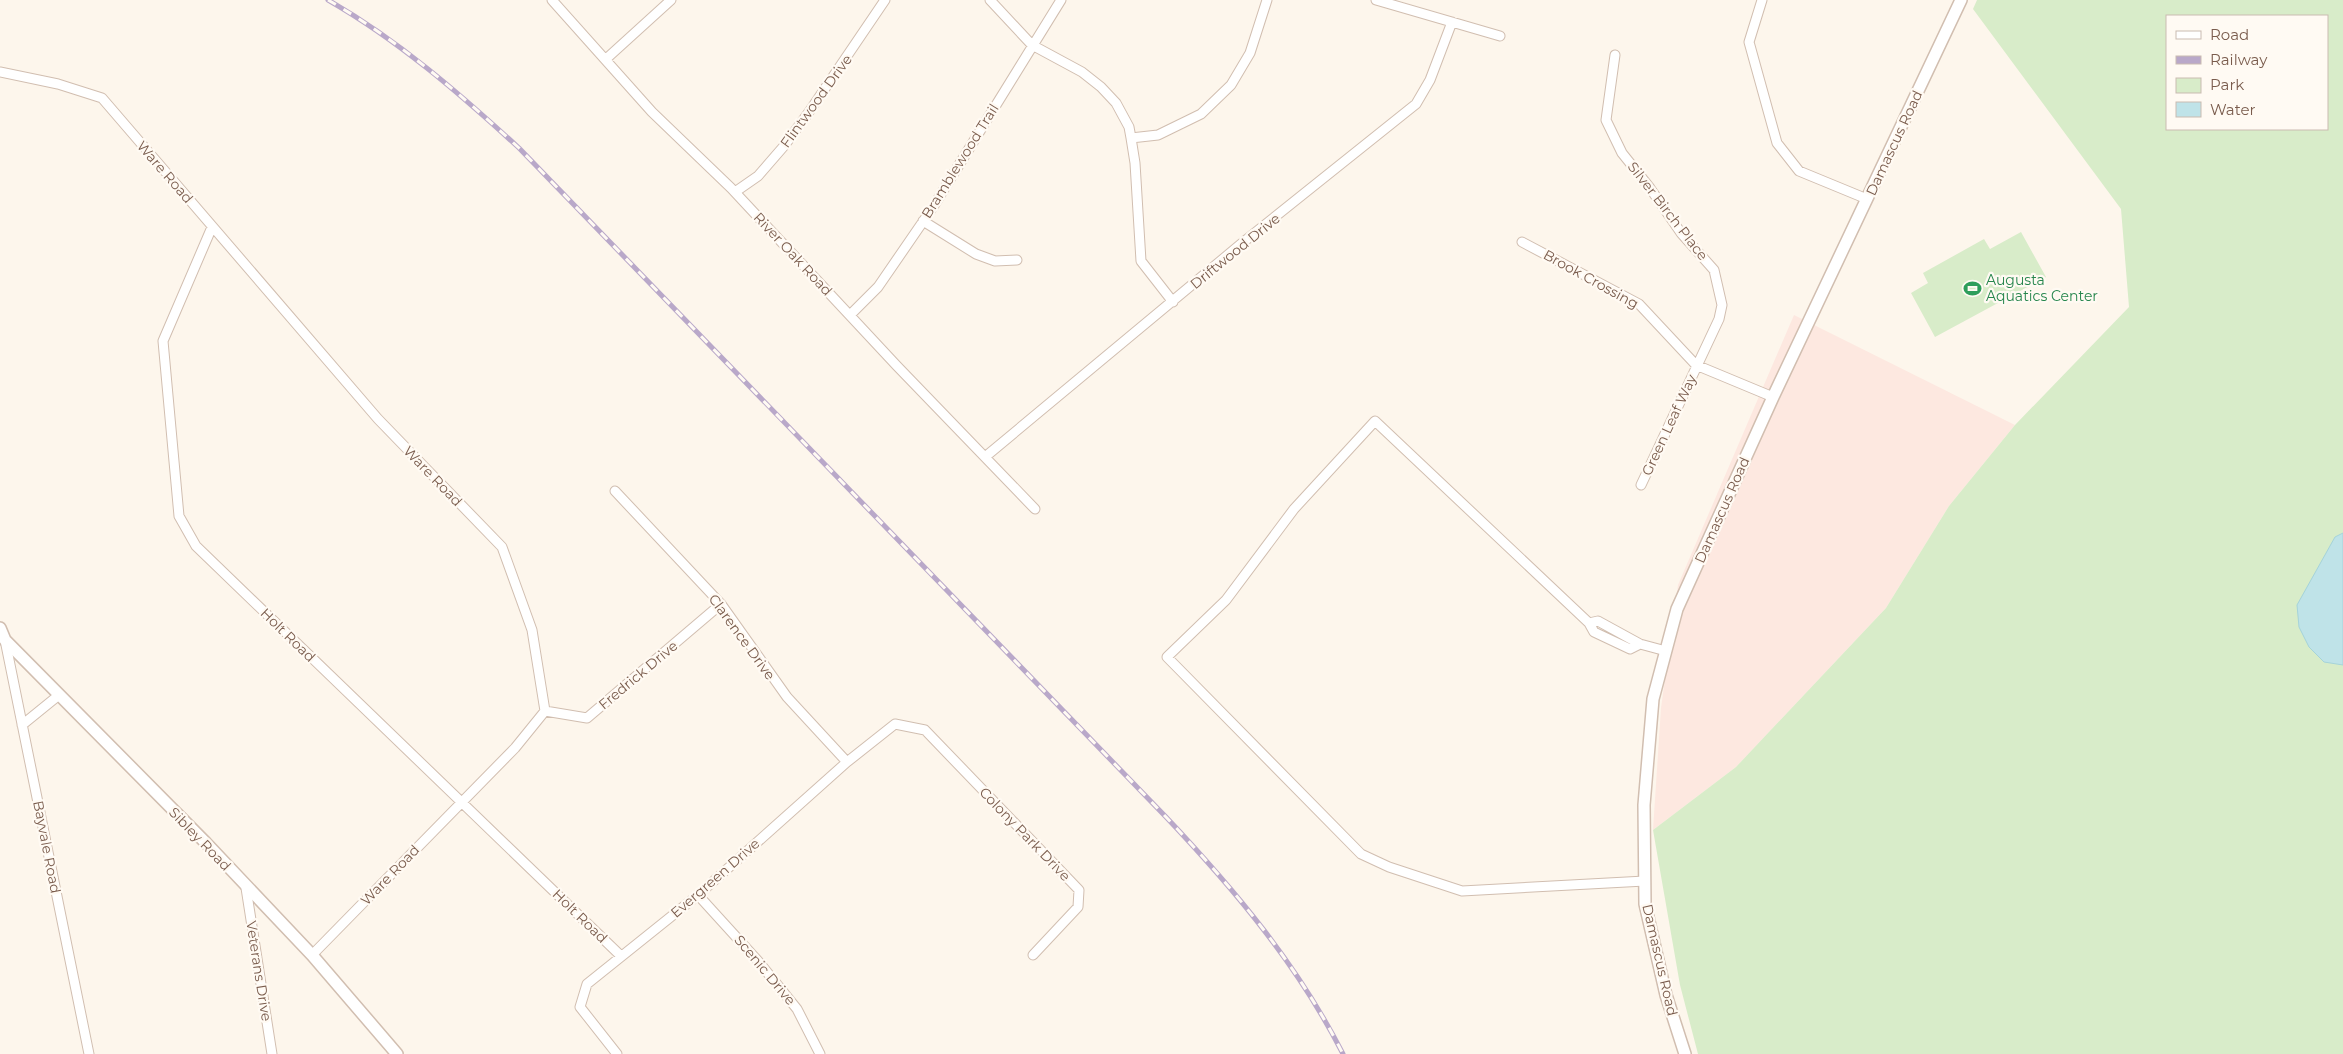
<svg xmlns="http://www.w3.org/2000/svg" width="2343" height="1054" viewBox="0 0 2343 1054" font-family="Montserrat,sans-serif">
<rect width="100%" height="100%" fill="#fdf6ec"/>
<path fill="#fde8e0" d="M1794 315 2015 425 1949 506 1886 608 1736 767 1653 830 1661 708 1678 585Z"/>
<path fill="#d8ecc9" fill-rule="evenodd" d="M1977 0H2343V1054H1698L1680 985 1653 830 1736 767 1886 608 1949 506 2015 425 2129 307 2121 209 1973 9ZM2167 16H2327V129H2167Z
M2021 232 2046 277 1935 337 1911 293 1928 283 1923 273 1984 239 1990 249Z"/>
<path fill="#bfe3e8" stroke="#a5d3da" d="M2343 533V665L2324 662 2309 647 2299 627 2297 605 2335 537Z"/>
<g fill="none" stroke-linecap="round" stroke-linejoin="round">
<defs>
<path id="minor" d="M552 0 652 112 731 188 897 366 1035 509
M990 0 1032 45 1082 72 1101 87 1116 103 1129 127 1131 138 1135 163 1141 261 1173 302
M1376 0 1500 36
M1762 0 1749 42 1777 143 1799 171 1867 199
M1615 55 1606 120 1622 153 1650 188 1681 233 1714 270 1722 305 1719 319 1641 485
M606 59 671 0
M0 72 58 84 102 98 378 419 502 547 532 630 545 711 515 748 312 955
M1131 138 1158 135 1201 114 1231 85 1250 53 1267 0
M735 192 758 176 784 146 809 112 885 0
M923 221 976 254 995 261 1017 260
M212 227 163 341 179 516 196 546 621 956
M1522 242 1639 304 1696 365 1773 397
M850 315 878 287 933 207 1061 0
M985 457 1241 244 1416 104 1430 80 1452 22
M615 491 721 604 787 697 847 762
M1589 623 1375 421 1294 509 1226 600 1167 657 1361 854 1389 867 1462 891 1645 881
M5 640 89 1054
M1640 644 1630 649 1594 632 1589 623 1598 621 1640 644 1666 651
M545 711 587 718 721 604
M22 725 59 695
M246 888 272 1054
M698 895 758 961 797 1009 820 1054
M617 1054 580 1007 587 984 698 895 847 762 895 724 925 730 1079 890 1078 907 1033 955"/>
<path id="tertiary" d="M0 628 5 640 206 843 312 955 397 1054
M1685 1054 1666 995 1645 904 1644 805 1653 699 1677 609 1773 397 1961 0"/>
</defs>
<use href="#minor" stroke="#d1beb0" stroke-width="11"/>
<use href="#tertiary" stroke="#d1beb0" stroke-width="14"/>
<use href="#minor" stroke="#fff" stroke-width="9"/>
<use href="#tertiary" stroke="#fff" stroke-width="11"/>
<defs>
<path id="rail" d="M328 0C398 40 459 93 519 148L1166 817C1234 889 1298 965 1343 1054"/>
</defs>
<use href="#rail" stroke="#b9a8c9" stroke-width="5"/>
<use href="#rail" stroke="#fffaf3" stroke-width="3" stroke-dasharray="9" stroke-linecap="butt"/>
</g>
<defs>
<symbol id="stadium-bare" viewBox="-9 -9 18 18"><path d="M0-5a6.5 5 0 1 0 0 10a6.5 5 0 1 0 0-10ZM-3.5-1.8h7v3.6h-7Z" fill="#2e9e5b" stroke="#fffaf3" stroke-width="2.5" paint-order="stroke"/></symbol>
</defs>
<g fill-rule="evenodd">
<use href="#stadium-bare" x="1960" y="276" width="25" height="25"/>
</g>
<g text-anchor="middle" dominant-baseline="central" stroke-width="4.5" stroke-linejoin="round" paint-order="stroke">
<g font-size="14" fill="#7a5c4d" stroke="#fffaf3">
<text transform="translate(816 101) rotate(-54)">Flintwood Drive</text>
<text transform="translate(1894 143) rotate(-65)">Damascus Road</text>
<text transform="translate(960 161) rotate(-58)">Bramblewood Trail</text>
<text transform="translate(165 172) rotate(49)">Ware Road</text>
<text transform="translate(1668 211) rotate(52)">Silver Birch Place</text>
<text transform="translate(1235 251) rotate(-39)">Driftwood Drive</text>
<text transform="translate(793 254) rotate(47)">River Oak Road</text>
<text transform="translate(1591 279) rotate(29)">Brook Crossing</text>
<text transform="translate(1669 425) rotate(-65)">Green Leaf Way</text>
<text transform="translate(433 476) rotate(46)">Ware Road</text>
<text transform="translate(1722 510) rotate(-66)">Damascus Road</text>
<text transform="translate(288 635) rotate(44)">Holt Road</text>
<text transform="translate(742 637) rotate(54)">Clarence Drive</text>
<text transform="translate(638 675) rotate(-40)">Fredrick Drive</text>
<text transform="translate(1025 834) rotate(46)">Colony Park Drive</text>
<text transform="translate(200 839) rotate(46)">Sibley Road</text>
<text transform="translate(47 847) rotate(79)">Bayvale Road</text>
<text transform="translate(390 875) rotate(-46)">Ware Road</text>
<text transform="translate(715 878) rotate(-41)">Evergreen Drive</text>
<text transform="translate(580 916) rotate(44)">Holt Road</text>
<text transform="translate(1660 960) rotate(77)">Damascus Road</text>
<text transform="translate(765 970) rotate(50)">Scenic Drive</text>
<text transform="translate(259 971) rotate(81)">Veterans Drive</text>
</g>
<g font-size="14" fill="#27864d" stroke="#fffaf3" text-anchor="start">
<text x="1986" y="280">Augusta<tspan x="1986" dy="16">Aquatics Center</tspan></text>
</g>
</g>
<rect x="2166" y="15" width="162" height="115" fill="#fffaf3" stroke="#cabbb1"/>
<rect x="2176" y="31" width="25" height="8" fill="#ffffff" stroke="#cabbb1"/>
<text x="2210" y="40" font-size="15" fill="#7a5c4d">Road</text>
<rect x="2176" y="56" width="25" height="8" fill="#b9a8c9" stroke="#cabbb1"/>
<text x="2210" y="65" font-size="15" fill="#7a5c4d">Railway</text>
<rect x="2176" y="78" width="25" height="15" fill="#d8ecc9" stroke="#cabbb1"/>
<text x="2210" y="90" font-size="15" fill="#7a5c4d">Park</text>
<rect x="2176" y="102" width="25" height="15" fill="#bfe3e8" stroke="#cabbb1"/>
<text x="2210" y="115" font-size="15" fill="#7a5c4d">Water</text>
</svg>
